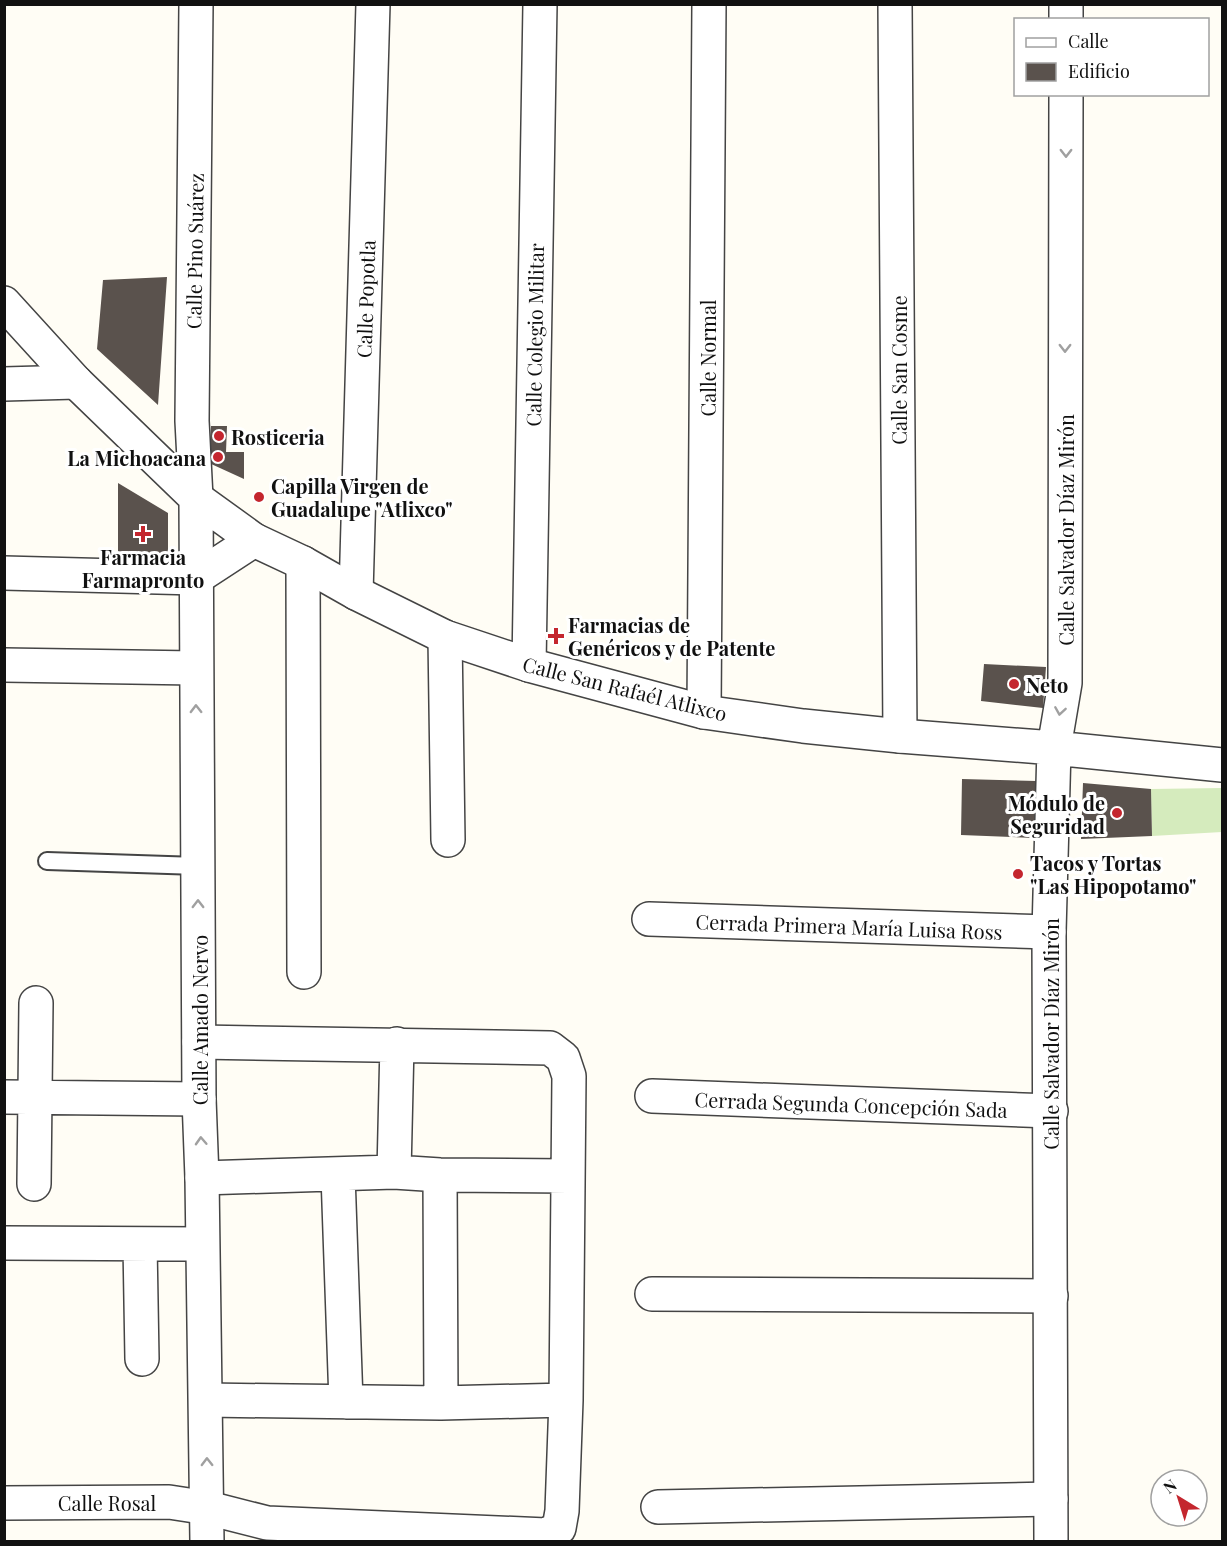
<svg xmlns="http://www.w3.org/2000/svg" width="1227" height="1546" viewBox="0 0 1227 1546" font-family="'Playfair Display',serif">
<rect width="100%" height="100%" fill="#fffdf5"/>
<path fill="#d5ebbd" d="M1222 788V832L1152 836 1151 789Z"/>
<path fill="#5a524d" d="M167 277 158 405 97 349 103 280Z
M211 426H227L226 452H244V479L209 463Z
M118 483 168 513V562L118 556Z
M984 664 1046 667 1043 708 981 701Z
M962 779 1036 781 1034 838 961 835Z
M1083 783 1151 789 1152 836 1081 839Z"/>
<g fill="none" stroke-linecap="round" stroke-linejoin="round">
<defs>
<path id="service" d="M47 861 198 866"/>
<path id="minor" d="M895 4 900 736
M4 384 76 382
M196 498 192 421 196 4
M303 563 304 972
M4 573 196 578 254 540
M356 593 373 4
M445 637 448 840
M4 665 195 668
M529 665 540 4
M704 712 709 4
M649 919 1049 932
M652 1096 1051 1111
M4 1097 199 1099
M394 1172 397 1044
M338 1175 346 1402
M440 1175 441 1403
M202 1178 394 1172 440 1175 568 1176
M34 1184 36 1003
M4 1243 202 1244
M140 1244 142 1359
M652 1294 1051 1296
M206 1400 441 1403 566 1400
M4 1503 169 1502 208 1508 267 1523 546 1535 559 1528 562 1511 566 1400 569 1076 563 1058 550 1048 199 1042
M658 1507 1051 1499"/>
<path id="tertiary" d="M1066 20V4
M4 303 76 382 196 498 254 540 303 563 356 593 445 637 529 665 704 712 803 726 900 736 1054 748 1222 765
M196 498 199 1099 202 1178 207 1542
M1051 1542 1049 932 1054 748 1065 683 1066 94"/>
</defs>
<use href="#service" stroke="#444" stroke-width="20"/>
<use href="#minor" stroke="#444" stroke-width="36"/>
<use href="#tertiary" stroke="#444" stroke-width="36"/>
<use href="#service" stroke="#fff" stroke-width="16"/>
<use href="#minor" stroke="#fff" stroke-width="33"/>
<use href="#tertiary" stroke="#fff" stroke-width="33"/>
</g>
<defs><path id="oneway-chevron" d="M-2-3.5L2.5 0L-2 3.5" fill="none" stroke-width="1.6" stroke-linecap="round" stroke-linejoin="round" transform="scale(1.5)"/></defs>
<g stroke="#a0a0a0">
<use href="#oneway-chevron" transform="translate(1066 153) rotate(90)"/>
<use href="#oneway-chevron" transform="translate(1065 348) rotate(90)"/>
<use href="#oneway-chevron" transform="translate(196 709) rotate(-91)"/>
<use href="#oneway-chevron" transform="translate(1060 711) rotate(99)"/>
<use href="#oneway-chevron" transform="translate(198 904) rotate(-90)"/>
<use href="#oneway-chevron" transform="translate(201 1141) rotate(-93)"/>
<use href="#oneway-chevron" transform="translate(207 1462) rotate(-91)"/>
</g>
<g fill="#c4262e" stroke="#fff" stroke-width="2">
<circle cx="219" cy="436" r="6"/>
<circle cx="218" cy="457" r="6"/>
<circle cx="259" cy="497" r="6"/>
<path d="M140 525h6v6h6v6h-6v6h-6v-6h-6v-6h6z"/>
<path d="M553 627h6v6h6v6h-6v6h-6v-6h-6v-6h6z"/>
<circle cx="1014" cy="684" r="6"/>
<circle cx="1117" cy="813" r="6"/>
<circle cx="1018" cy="874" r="6"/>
</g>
<g text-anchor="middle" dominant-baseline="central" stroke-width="6" stroke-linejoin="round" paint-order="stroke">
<g font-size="20" fill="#111" stroke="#fff">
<text transform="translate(194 251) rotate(-89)">Calle Pino Suárez</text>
<text transform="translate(365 299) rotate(-88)">Calle Popotla</text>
<text transform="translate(534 335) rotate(-89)">Calle Colegio Militar</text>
<text transform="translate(707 358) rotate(-90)">Calle Normal</text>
<text transform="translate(898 370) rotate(-90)">Calle San Cosme</text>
<text transform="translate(1065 530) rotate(-90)">Calle Salvador Díaz Mirón</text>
<text transform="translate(625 688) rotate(14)">Calle San Rafaél Atlixco</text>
<text transform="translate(849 926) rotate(2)">Cerrada Primera María Luisa Ross</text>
<text transform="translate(199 1020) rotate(-90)">Calle Amado Nervo</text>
<text transform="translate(1050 1034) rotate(-90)">Calle Salvador Díaz Mirón</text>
<text transform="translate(851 1104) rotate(2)">Cerrada Segunda Concepción Sada</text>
<text x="107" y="1502">Calle Rosal</text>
</g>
<g font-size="20" font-weight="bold" fill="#111" stroke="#fff" text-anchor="start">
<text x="231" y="436">Rosticeria</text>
<text x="206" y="457" text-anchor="end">La Michoacana</text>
<text x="271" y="485">Capilla Virgen de<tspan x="271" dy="23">Guadalupe "Atlixco"</tspan></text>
<text x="143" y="556" text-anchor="middle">Farmacia<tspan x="143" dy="23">Farmapronto</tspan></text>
<text x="568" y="624">Farmacias de<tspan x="568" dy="23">Genéricos y de Patente</tspan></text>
<text x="1026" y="684">Neto</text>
<text x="1105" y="802" text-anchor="end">Módulo de<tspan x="1105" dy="23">Seguridad</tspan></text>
<text x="1030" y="862">Tacos y Tortas<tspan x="1030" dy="23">"Las Hipopotamo"</tspan></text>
</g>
</g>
<rect width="1227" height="1546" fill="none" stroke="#111111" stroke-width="12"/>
<rect x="1014" y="18" width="195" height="78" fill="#ffffff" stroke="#a0a0a0" stroke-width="1.5"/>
<rect x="1026" y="38" width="30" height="9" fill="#ffffff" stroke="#a0a0a0" stroke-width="1.5"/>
<text x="1068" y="48" font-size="18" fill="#111111">Calle</text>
<rect x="1026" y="63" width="30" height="18" fill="#5a524d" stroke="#a0a0a0" stroke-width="1.5"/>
<text x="1068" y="78" font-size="18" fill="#111111">Edificio</text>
<g transform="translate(1179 1498) rotate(322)"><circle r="28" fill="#ffffff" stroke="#a0a0a0" stroke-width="1.5"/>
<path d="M0-4.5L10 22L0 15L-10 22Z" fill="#c4262e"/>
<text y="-9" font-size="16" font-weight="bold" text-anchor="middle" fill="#111111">N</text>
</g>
</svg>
